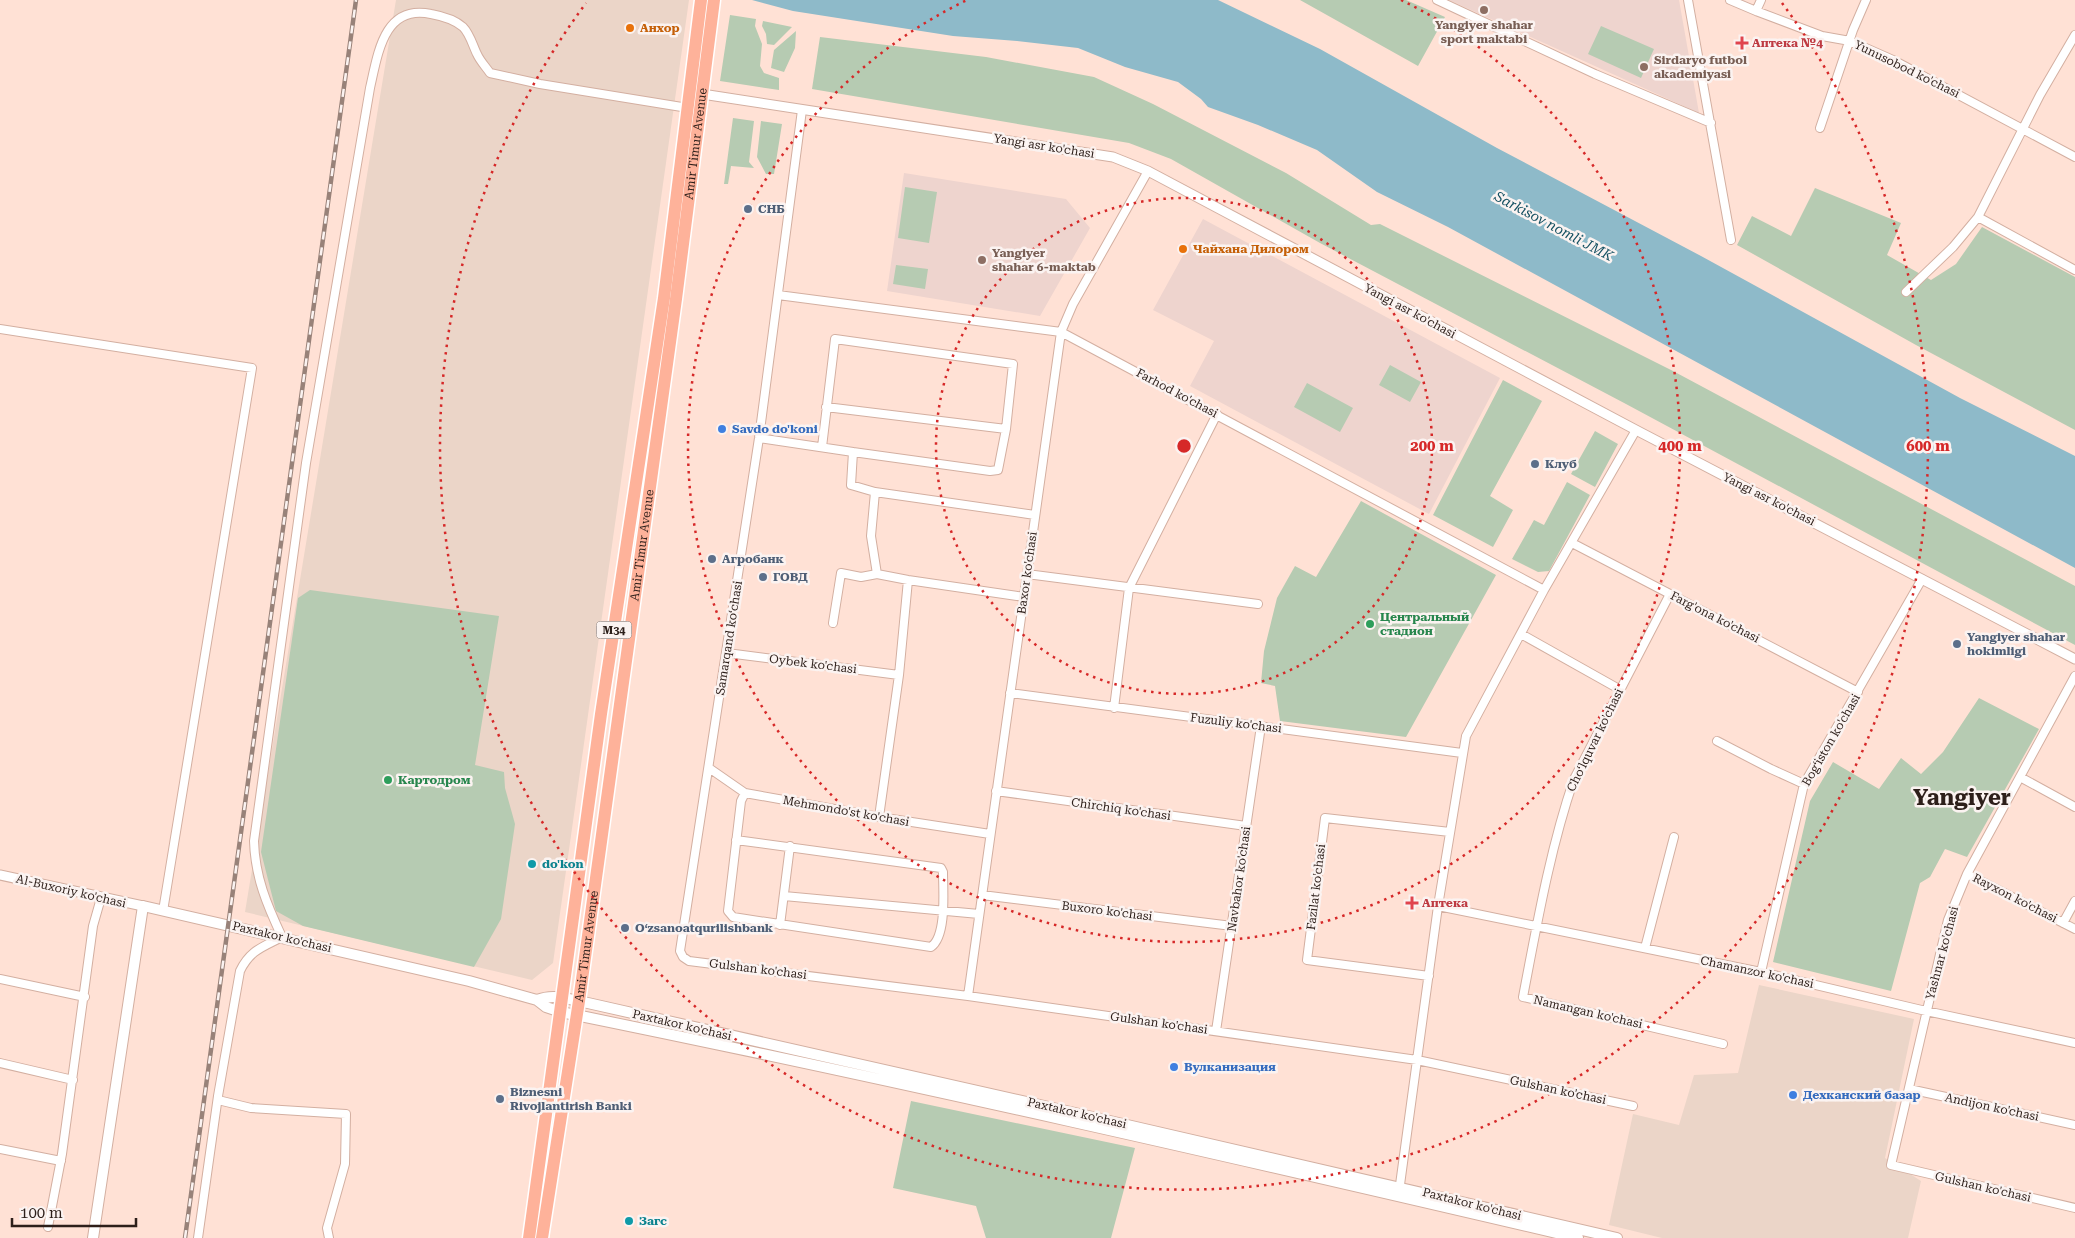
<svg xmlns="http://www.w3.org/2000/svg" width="2075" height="1238" viewBox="0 0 2075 1238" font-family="'Roboto Serif',serif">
<rect width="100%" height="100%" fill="#ffe1d5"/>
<path fill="#ebd5c8" d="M396 0H689L553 963 532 980 245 912Z
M1759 985 1914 1019 1885 1158 1921 1181 1908 1238H1662L1609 1225 1633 1114 1679 1125 1694 1075 1738 1073Z"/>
<path fill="#eed4ce" d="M1449 0H1679L1699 113 1493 20Z
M904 173 1066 199 1090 228 1040 316 887 291Z
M1203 219 1500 378 1429 514 1190 386 1214 341 1153 310Z"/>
<path fill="#b6cbb2" d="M1300 0H1406L1445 17 1418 66Z
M730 15 756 19 755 26 762 44 760 66 764 73 779 78V90L720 81Z
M763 21 792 27 774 45 767 44 766 34 762 26Z
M1601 26 1654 49 1641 78 1588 54Z
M796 31 795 48 784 72 771 68 774 50Z
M820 37 986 57 1094 77 1153 104 1286 173 1371 225 1380 224 1673 371 2075 586V645L1626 404 1320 243 1171 159 1129 143 812 89Z
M733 118 754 121 749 162 754 168 731 166 728 184H724Z
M761 121 782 124 774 174H766L757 157Z
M905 187 937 192 929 243 898 238Z
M1815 188 1901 223 1887 255 1931 280 1956 264 1982 227 2075 277V430L1916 345 1737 245 1752 216 1791 236Z
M896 265 928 269 925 289 893 284Z
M1390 365 1421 382 1410 402 1379 385Z
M1503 380 1542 401 1490 496 1513 510 1493 547 1433 515Z
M1307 383 1353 408 1340 432 1294 407Z
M1595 431 1618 444 1595 487 1571 474Z
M1567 482 1590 495 1549 571 1538 572 1512 559 1534 520 1544 525Z
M1361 501 1496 575 1406 737 1280 721 1275 686 1261 683 1264 651 1277 598 1295 566 1316 577Z
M310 590 499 616 475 765 504 772 505 788 515 824 501 919 474 967 303 926 276 911 261 852 298 598Z
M1979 698 2039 729 1967 857 1945 849 1930 877 1920 883 1891 991 1773 962 1810 801 1833 762 1879 789 1901 758 1921 774 1943 752Z
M911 1101 1135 1148 1111 1238H986L976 1206 893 1188Z"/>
<path fill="#8ebac9" d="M752 0H1218L1320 49 1497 148 1701 256 1960 398 2075 456V568L1448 227 1377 192 1317 150 1258 125 1208 107 1201 99 1178 82 1125 67 1078 48 1017 41 953 36 793 11Z"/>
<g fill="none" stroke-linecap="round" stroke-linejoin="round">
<defs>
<path id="minor" d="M1437 0 1595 74 1711 123
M1688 0 1731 240
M1730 0 1756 11 1822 36 1850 41 1893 60 2075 157
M1756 11 1761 0
M802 110 759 438 680 951 683 957 689 961 968 996 1417 1060 1633 1106
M1820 128 1853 30 1866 0
M1978 217 2075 270
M1906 292 1953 247 1978 217 2040 95 2075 35
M778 295 1061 332 1544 590
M0 329 252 368 163 911
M826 407 1006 429
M759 438 853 452 851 485 875 492 871 536 877 574 861 577 841 573 833 623
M822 447 835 339 1013 364 1006 429 998 470 990 471 853 452
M875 492 1035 515
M1572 543 1858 692
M877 574 908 580 1024 597
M1027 574 1258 604
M1670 594 1574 779C1550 849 1537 924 1523 997L1723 1044
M1521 634 1619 689
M727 653 899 675
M2075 676 1967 874 1948 920 1891 1165 2075 1208
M1010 693 1462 753
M1114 708 1129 588 1217 414
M1717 741 1771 769 1804 784
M709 768 745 793 879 817 990 834
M2020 777 2075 807
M996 791 1246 826
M879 817 899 675 908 580
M736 840 941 868 943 872C943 890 947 936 931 947L733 917 728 911 741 801 745 793
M1967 874 2075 929
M982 895 1232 926
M784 896 979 914
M1438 906 1761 972 1926 1011 2075 1043
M2063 923 2075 901
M780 925 790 846
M1645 948 1674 837
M1761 972 1804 784 1922 579
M1429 976 1307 960 1325 818 1450 832
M0 979 85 997
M968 996 1061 332 1073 304 1148 171
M1216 1031 1261 726
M0 1063 73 1080
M1909 1089 2075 1125
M218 1100 251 1108 346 1114 345 1164 327 1228 329 1238
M0 1149 61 1161
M1399 1192 1438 906 1466 736 1544 590 1636 430
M48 1227 62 1154 93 926 101 898
M198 1238 218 1096 240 971C250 950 263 947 282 937 267 905 255 877 254 841L306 463 370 88C378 53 384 4 431 14 442 16 455 20 463 27 470 34 473 46 477 54 480 61 486 67 490 73L540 84 688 108"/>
<path id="tertiary" d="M702 94 1113 157 1148 171 1636 430 2075 659
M0 875 143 906"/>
<path id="secondary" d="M537 1000C552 994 564 998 579 1001L1075 1113 1617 1238
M93 1238 143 906 469 981 537 1000 546 1007 561 1012C901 1081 1240 1159 1578 1238"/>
<g id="trunk">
<path d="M529 1238 601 714 664 298 701 0"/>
<path id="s1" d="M542 1238 579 1001 676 299 714 0"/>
</g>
</defs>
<use href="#minor" stroke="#d3afa1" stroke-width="10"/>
<use href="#tertiary" stroke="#d3afa1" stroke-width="11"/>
<use href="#secondary" stroke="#d3afa1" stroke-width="12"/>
<use href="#trunk" stroke="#fff" stroke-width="15"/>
<use href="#minor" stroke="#fff" stroke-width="8"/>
<use href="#tertiary" stroke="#fff" stroke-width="9"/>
<use href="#secondary" stroke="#fff" stroke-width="10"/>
<use href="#trunk" stroke="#feb29a" stroke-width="12"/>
<defs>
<path id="rail" d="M185 1238 356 0"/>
</defs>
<use href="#rail" stroke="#988279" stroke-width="4.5"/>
<use href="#rail" stroke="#fbf3f1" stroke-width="2.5" stroke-dasharray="8" stroke-linecap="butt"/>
</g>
<g fill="none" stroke="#d62828" stroke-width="2.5" stroke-dasharray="2.5 5">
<circle cx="1184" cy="446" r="248"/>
<path d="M1401 0A496 496 0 1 1 967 0"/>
<path d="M1782 3A744 744 0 1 1 586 3"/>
</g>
<g fill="#8d6e63" stroke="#fbf3f1" stroke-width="2">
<circle cx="1484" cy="10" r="5"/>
<circle cx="1644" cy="67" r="5"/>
<circle cx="982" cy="260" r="5"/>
</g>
<g fill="#e8710a" stroke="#fbf3f1" stroke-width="2">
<circle cx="630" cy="28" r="5"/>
<circle cx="1183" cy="249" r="5"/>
</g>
<g fill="#e0444e" stroke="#fbf3f1" stroke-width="2">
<path d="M1739.5 35.5h5v5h5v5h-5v5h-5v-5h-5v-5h5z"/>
<path d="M1409.5 895.5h5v5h5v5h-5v5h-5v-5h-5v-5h5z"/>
</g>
<g fill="#5c6f8a" stroke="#fbf3f1" stroke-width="2">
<circle cx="748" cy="209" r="5"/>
<circle cx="1535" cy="464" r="5"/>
<circle cx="712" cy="559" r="5"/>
<circle cx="763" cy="577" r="5"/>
<circle cx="1957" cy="644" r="5"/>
<circle cx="625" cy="928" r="5"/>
<circle cx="500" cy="1099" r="5"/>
</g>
<g fill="#3f7fe0" stroke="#fbf3f1" stroke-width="2">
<circle cx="722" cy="429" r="5"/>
<circle cx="1174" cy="1067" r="5"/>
<circle cx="1793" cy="1095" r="5"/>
</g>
<g fill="#2e9e5b" stroke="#fbf3f1" stroke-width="2">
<circle cx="1370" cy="624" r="5"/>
<circle cx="388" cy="780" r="5"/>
</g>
<g fill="#0f9aa8" stroke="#fbf3f1" stroke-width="2">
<circle cx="532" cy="864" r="5"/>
<circle cx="629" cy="1221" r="5"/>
</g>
<g text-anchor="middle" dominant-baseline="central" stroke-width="5" stroke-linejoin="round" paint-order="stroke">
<rect fill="#fbf3f1" stroke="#6b5f5a" stroke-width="1" x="596.5" y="621.5" width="35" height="17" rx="4"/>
<g font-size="11" font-weight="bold" fill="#2d1f1a">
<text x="614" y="630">M34</text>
</g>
<g font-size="12" font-weight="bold" fill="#785e54" stroke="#fbf3f1" text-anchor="start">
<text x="1484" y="25" text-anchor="middle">Yangiyer shahar<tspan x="1484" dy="14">sport maktabi</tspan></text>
<text x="1654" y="60">Sirdaryo futbol<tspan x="1654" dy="14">akademiyasi</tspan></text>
<text x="992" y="253">Yangiyer<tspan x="992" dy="14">shahar 6-maktab</tspan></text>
</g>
<g font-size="12" font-weight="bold" fill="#c56008" stroke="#fbf3f1" text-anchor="start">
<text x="640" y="28">Анхор</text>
<text x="1193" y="249">Чайхана Дилором</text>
</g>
<g font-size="12" font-weight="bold" fill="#be3a42" stroke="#fbf3f1" text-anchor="start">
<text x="1752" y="43">Аптека №4</text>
<text x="1422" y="903">Аптека</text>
</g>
<g font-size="12" fill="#2d1f1a" stroke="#fbf3f1">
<text transform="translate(1907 69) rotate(26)">Yunusobod ko'chasi</text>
<text stroke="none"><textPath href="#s1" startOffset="1105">Amir Timur Avenue</textPath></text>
<text transform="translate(1044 146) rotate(9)">Yangi asr ko'chasi</text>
<text transform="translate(1410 311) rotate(28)">Yangi asr ko'chasi</text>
<text transform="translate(1177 393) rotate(28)">Farhod ko'chasi</text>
<text transform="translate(1769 499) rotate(27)">Yangi asr ko'chasi</text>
<text stroke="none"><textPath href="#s1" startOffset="700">Amir Timur Avenue</textPath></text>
<text transform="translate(1027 573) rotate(-82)">Baxor ko'chasi</text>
<text transform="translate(1715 617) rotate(27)">Farg'ona ko'chasi</text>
<text transform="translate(729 638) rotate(-81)">Samarqand ko‘chasi</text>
<text transform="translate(813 664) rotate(7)">Oybek ko'chasi</text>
<text transform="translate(1236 723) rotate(7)">Fuzuliy ko'chasi</text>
<text transform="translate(1595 740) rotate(-64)">Cho‘lquvar ko'chasi</text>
<text transform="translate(1831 740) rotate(-60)">Bog‘iston ko'chasi</text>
<text transform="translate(1121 809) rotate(8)">Chirchiq ko'chasi</text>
<text transform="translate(846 811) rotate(10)">Mehmondo'st ko'chasi</text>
<text transform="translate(1239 879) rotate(-82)">Navbahor ko'chasi</text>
<text transform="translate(1316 887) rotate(-83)">Fazilat ko'chasi</text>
<text transform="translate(71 891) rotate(13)">Al-Buxoriy ko'chasi</text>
<text transform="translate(2015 898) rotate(27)">Rayxon ko'chasi</text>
<text transform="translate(1107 911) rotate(7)">Buxoro ko'chasi</text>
<text transform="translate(282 937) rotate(13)">Paxtakor ko'chasi</text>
<text stroke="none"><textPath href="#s1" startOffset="295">Amir Timur Avenue</textPath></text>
<text transform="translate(1942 953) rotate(-75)">Yashnar ko'chasi</text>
<text transform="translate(758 969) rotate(7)">Gulshan ko'chasi</text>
<text transform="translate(1757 972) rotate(12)">Chamanzor ko'chasi</text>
<text transform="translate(1588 1012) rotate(13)">Namangan ko'chasi</text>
<text transform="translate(1159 1023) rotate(8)">Gulshan ko'chasi</text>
<text transform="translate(682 1025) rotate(13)">Paxtakor ko'chasi</text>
<text transform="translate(1558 1090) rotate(12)">Gulshan ko'chasi</text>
<text transform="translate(1992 1107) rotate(12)">Andijon ko'chasi</text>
<text transform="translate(1077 1113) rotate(13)">Paxtakor ko'chasi</text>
<text transform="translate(1983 1187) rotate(13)">Gulshan ko'chasi</text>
<text transform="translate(1472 1204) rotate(14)">Paxtakor ko'chasi</text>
</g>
<g font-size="12" font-weight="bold" fill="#4e5e75" stroke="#fbf3f1" text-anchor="start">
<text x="758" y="209">СНБ</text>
<text x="1545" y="464">Клуб</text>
<text x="722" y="559">Агробанк</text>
<text x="773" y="577">ГОВД</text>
<text x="1967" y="637">Yangiyer shahar<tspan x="1967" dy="14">hokimligi</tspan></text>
<text x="635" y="928">Oʻzsanoatqurilishbank</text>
<text x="510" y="1092">Biznesni<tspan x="510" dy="14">Rivojlantirish Banki</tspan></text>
</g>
<g font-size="12" font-weight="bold" fill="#366cbe" stroke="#fbf3f1" text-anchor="start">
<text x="732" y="429">Savdo do'koni</text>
<text x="1184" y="1067">Вулканизация</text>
<text x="1803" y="1095">Дехканский базар</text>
</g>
<g font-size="12" font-weight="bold" fill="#27864d" stroke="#fbf3f1" text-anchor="start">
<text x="1380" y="617">Центральный<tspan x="1380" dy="14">стадион</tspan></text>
<text x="398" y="780">Картодром</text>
</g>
<g font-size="12" font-weight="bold" fill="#0d838f" stroke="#fbf3f1" text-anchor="start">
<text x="542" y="864">do'kon</text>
<text x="639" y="1221">Загс</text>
</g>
<g font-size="14" font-style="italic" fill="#145061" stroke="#fbf3f1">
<text transform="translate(1554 226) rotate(28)">Sarkisov nomli JMK</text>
</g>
<g font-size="22" font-weight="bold" fill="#2d1f1a" stroke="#fbf3f1">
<text x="1962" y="797">Yangiyer</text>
</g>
</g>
<circle cx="1184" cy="446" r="8" fill="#d62828" stroke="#fbf3f1" stroke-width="2.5"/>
<g font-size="15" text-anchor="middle" font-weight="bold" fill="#d62828" stroke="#fbf3f1" stroke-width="5" stroke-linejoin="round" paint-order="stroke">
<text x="1432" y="451">200 m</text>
<text x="1680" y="451">400 m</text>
<text x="1928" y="451">600 m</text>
</g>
<path d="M12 1218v8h124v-8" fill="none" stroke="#2d1f1a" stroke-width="2.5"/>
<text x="20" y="1218" font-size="15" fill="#2d1f1a" stroke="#fbf3f1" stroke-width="4" paint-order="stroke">100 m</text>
</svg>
